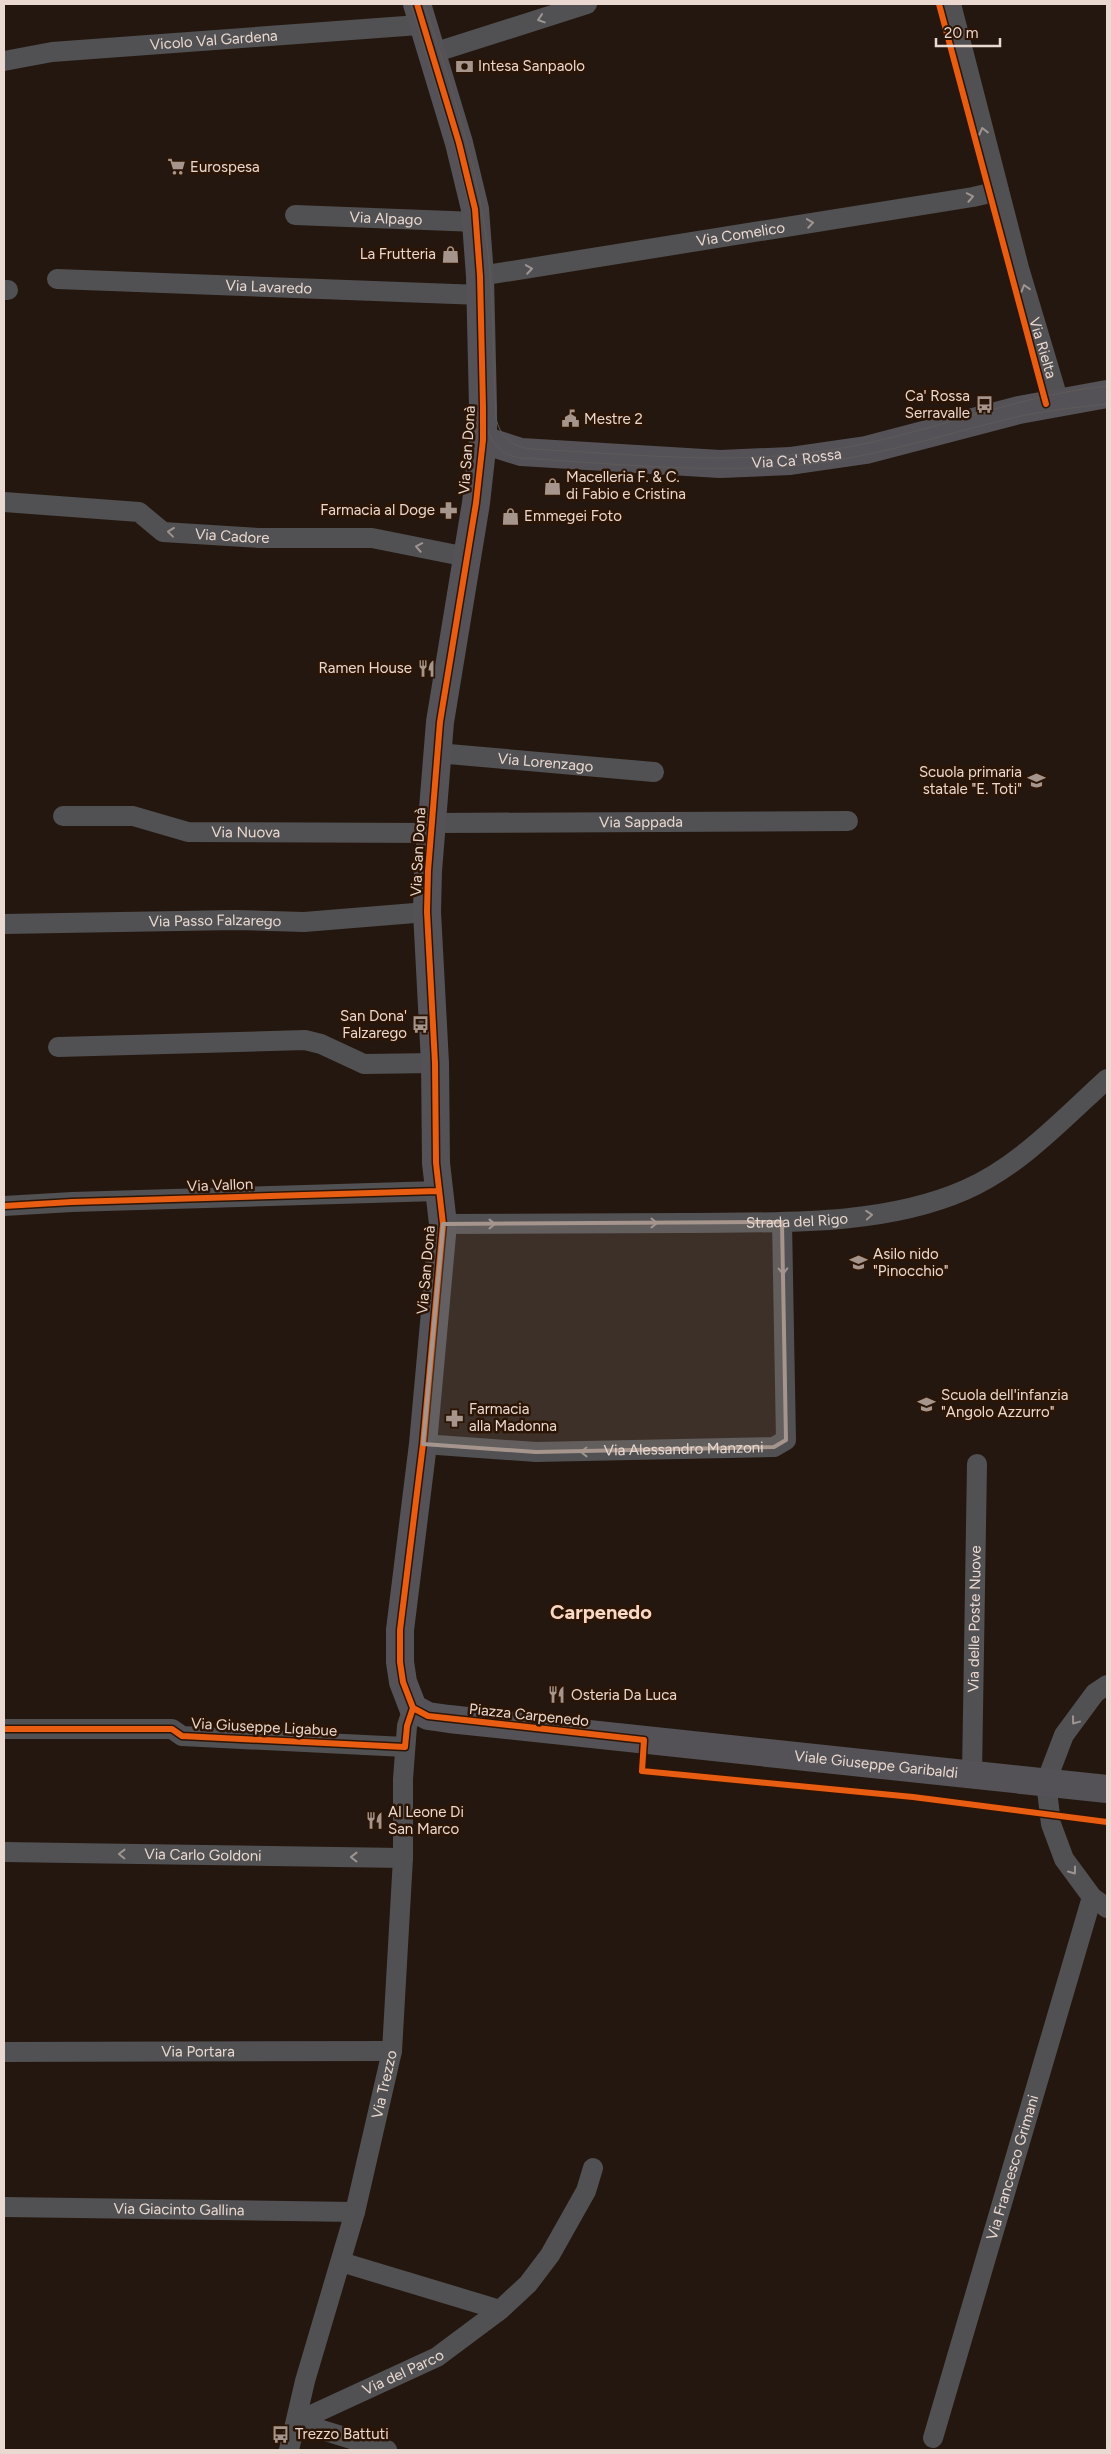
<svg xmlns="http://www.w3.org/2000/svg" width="1111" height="2454" viewBox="0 0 1111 2454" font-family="Figtree,sans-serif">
<rect width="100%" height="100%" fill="#24170f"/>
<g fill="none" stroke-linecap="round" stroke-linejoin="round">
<g stroke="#515052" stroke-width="20">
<path id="s1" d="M951 4 1019 268 1059 402"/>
<path d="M433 53 587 4"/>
<path id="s2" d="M4 61 52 52 419 25 424 23"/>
<path id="s3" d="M295 215 477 222"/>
<path id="s4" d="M480 276 973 197 999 191"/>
<path id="s5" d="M57 279 481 295"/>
<path d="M4 290H8"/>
<path id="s6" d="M4 502 139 512 163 532 259 538H372L467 557"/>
<path id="s7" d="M437 753 654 772"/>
<path id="s8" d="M63 816H133L188 832 431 833"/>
<path id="s9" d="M432 823 848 821"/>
<path id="s10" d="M4 924 236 920 304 922 427 912"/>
<path d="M58 1047 305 1040 321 1044 364 1064 435 1063"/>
<path d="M4 1206 72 1202 438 1191"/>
<path id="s11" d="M443 1224C524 1224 604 1223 685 1223 775 1222 881 1227 965 1190 1020 1166 1063 1119 1107 1079"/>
<path id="s12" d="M423 1444 536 1452 774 1447 786 1440 782 1222"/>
<path d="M1107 1685 1095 1693 1064 1735 1046 1782 1051 1824 1064 1859 1092 1897 1107 1908"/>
<path d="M4 1729H172L182 1736 405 1747"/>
<path id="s13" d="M972 1774 977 1464"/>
<path id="s14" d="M4 1852 403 1858"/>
<path id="s15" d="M4 2052 392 2051"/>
<path id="s16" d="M4 2207 355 2212"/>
<path d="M341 2262 500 2310"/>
<path id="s17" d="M296 2422 437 2357 500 2310 528 2284 550 2255 586 2191 593 2168"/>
<path d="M296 2422 387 2450"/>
<path id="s18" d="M933 2438 1092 1897"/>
<path id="s19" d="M289 2450 305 2381 355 2212 392 2051 403 1858V1779L407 1726 413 1708"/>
</g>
<g stroke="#545256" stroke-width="28">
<path id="s20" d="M417 4 459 143 475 209 480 276 483 407V440L476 503 440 722 428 871 427 912 435 1063 436 1163 443 1224 423 1444 400 1630V1662L403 1682 413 1708 428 1716 449 1719 1107 1789"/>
<path id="s21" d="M483 440 521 452 720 464 790 461 866 450 1019 410 1107 394"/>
</g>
<path stroke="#5e5a5a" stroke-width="1" d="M411 4 455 147 473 222 482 295 486 423C490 442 500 455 520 458 622 464 725 476 826 462 892 452 956 431 1021 416 1050 410 1078 407 1107 404
M424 4C448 76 472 149 484 224 495 288 492 353 496 418 500 437 513 447 532 449 629 454 727 465 823 451 920 438 1010 396 1107 386"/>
<defs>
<path id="cycleway" d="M939 4 1046 404
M4 1206 72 1202 438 1191
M413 1708 403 1682 400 1662V1630L423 1444 443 1224 436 1163 435 1063 427 912 428 871 440 722 476 503 483 440V407L480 276 475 209 459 143 417 4
M413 1708 428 1716 644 1740 642 1771 913 1797 1107 1822
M4 1729H172L182 1736 405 1747 407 1726 413 1708"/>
</defs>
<use href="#cycleway" stroke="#2d1506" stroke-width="9"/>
<use href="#cycleway" stroke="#e95d12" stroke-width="6"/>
</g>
<defs><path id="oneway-chevron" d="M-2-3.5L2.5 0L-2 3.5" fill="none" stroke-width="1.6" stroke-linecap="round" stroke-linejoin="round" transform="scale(1.25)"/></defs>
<g stroke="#9e9491">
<use href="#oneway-chevron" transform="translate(541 19) rotate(162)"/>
<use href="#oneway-chevron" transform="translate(983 131) rotate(-104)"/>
<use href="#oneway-chevron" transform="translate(970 197) rotate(-11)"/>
<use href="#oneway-chevron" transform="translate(810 223) rotate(-9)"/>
<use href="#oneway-chevron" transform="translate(529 269) rotate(-9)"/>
<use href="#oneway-chevron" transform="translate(1025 288) rotate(-107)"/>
<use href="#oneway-chevron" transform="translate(171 532) rotate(-173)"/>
<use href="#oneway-chevron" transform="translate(419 547) rotate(-169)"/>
<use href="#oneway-chevron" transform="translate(869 1215) rotate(-4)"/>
<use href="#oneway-chevron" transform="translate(654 1223)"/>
<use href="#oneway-chevron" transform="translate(492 1224)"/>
<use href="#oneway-chevron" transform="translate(783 1271) rotate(89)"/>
<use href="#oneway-chevron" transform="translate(584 1452) rotate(179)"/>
<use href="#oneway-chevron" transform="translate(1075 1721) rotate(127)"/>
<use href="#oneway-chevron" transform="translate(122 1854) rotate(-179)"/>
<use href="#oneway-chevron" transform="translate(354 1857) rotate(-179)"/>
<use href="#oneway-chevron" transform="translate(1073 1871) rotate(54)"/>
</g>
<path fill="#a5958c" fill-opacity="0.2" stroke="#a5958c" stroke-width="4" stroke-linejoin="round" d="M782 1222 786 1440 774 1447 536 1452 423 1444 443 1224Z"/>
<defs>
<symbol id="bank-bare" viewBox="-9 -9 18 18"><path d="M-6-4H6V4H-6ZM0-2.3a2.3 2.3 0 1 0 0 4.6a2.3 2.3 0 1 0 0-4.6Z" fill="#a5958c" stroke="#2d1506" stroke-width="2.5" paint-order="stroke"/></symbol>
<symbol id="supermarket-bare" viewBox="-9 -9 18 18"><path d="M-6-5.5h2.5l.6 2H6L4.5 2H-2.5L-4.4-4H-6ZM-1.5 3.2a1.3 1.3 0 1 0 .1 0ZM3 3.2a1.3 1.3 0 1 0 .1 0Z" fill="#a5958c" stroke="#2d1506" stroke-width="2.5" paint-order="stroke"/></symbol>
<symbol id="shop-bare" viewBox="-9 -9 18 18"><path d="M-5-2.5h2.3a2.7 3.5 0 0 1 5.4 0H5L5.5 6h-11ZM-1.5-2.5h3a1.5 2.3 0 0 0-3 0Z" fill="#a5958c" stroke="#2d1506" stroke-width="2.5" paint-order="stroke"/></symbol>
<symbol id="bus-bare" viewBox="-9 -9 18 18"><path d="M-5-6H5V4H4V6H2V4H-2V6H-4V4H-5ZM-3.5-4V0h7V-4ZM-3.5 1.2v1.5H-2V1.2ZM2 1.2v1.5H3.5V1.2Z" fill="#a5958c" stroke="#2d1506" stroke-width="2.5" paint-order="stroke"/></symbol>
<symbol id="civic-bare" viewBox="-9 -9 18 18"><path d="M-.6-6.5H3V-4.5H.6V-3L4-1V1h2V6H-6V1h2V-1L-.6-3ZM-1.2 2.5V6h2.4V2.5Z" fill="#a5958c" stroke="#2d1506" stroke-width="2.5" paint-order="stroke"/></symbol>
<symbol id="pharmacy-bare" viewBox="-9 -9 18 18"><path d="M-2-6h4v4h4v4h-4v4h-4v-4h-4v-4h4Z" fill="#a5958c" stroke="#2d1506" stroke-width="2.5" paint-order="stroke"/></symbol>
<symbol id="restaurant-bare" viewBox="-9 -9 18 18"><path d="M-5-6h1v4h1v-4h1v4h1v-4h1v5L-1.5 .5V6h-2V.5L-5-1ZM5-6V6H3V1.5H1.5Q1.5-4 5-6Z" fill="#a5958c" stroke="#2d1506" stroke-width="2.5" paint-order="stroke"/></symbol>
<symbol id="school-bare" viewBox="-9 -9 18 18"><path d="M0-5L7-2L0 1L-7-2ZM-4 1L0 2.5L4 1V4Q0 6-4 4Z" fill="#a5958c" stroke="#2d1506" stroke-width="2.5" paint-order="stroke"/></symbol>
</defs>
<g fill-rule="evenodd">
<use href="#bank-bare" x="452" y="54" width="25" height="25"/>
<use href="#supermarket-bare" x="164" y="154" width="25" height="25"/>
<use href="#shop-bare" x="438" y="242" width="25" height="25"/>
<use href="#bus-bare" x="972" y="392" width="25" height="25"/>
<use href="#civic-bare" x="558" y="406" width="25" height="25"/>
<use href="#shop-bare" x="540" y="474" width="25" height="25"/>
<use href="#pharmacy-bare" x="436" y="498" width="25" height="25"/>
<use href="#shop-bare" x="498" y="504" width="25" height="25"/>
<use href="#restaurant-bare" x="414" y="656" width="25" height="25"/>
<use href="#school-bare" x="1024" y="768" width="25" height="25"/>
<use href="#bus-bare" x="408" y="1012" width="25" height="25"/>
<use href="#school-bare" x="846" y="1250" width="25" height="25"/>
<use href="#school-bare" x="914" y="1392" width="25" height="25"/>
<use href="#pharmacy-bare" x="442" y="1406" width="25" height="25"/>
<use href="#restaurant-bare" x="544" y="1682" width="25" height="25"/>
<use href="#restaurant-bare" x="362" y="1808" width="25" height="25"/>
<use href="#bus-bare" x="268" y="2422" width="25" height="25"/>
</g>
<g text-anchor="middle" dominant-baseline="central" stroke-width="5" stroke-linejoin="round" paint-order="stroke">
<g font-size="15" fill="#ead9d0" stroke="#2d1506">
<text stroke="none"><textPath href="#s2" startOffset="211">Vicolo Val Gardena</textPath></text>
<text stroke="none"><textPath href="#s3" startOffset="91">Via Alpago</textPath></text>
<text stroke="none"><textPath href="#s4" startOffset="264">Via Comelico</textPath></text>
<text stroke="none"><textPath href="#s5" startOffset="212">Via Lavaredo</textPath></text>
<text stroke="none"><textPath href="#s1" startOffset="356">Via Rielta</textPath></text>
<text transform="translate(467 450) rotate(-86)">Via San Donà</text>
<text stroke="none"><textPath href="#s21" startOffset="316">Via Ca' Rossa</textPath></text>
<text stroke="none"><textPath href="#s6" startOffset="236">Via Cadore</textPath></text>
<text stroke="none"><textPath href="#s7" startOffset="109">Via Lorenzago</textPath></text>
<text stroke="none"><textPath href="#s9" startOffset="209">Via Sappada</textPath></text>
<text stroke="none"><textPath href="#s8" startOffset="185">Via Nuova</textPath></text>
<text transform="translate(418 852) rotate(-87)">Via San Donà</text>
<text stroke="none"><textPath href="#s10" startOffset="211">Via Passo Falzarego</textPath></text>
<text transform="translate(220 1185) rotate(-2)">Via Vallon</text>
<text stroke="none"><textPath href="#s11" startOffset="354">Strada del Rigo</textPath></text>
<text transform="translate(426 1270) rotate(-85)">Via San Donà</text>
<text stroke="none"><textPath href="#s12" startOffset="261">Via Alessandro Manzoni</textPath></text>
<text stroke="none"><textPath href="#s13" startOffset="155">Via delle Poste Nuove</textPath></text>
<text transform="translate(529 1715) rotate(6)">Piazza Carpenedo</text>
<text transform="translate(264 1727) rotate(3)">Via Giuseppe Ligabue</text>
<text stroke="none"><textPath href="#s20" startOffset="2189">Viale Giuseppe Garibaldi</textPath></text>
<text stroke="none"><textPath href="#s14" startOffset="199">Via Carlo Goldoni</textPath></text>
<text stroke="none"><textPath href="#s15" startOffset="194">Via Portara</textPath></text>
<text stroke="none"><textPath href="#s19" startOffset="378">Via Trezzo</textPath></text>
<text stroke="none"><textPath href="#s18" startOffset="282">Via Francesco Grimani</textPath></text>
<text stroke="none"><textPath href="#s16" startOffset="175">Via Giacinto Gallina</textPath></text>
<text stroke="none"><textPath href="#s17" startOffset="118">Via del Parco</textPath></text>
</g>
<g font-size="15" fill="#ead9d0" stroke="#2d1506" text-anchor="start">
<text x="478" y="66">Intesa Sanpaolo</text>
<text x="190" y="167">Eurospesa</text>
<text x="436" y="254" text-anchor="end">La Frutteria</text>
<text x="970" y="396" text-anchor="end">Ca' Rossa<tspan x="970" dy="17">Serravalle</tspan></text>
<text x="584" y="419">Mestre 2</text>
<text x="566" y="477">Macelleria F. &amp; C.<tspan x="566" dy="17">di Fabio e Cristina</tspan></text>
<text x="435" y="510" text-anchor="end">Farmacia al Doge</text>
<text x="524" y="516">Emmegei Foto</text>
<text x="412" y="668" text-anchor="end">Ramen House</text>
<text x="1022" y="772" text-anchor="end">Scuola primaria<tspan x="1022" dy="17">statale "E. Toti"</tspan></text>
<text x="407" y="1016" text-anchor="end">San Dona'<tspan x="407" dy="17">Falzarego</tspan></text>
<text x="873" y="1254">Asilo nido<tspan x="873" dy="17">"Pinocchio"</tspan></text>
<text x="941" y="1395">Scuola dell'infanzia<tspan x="941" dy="17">"Angolo Azzurro"</tspan></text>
<text x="469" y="1409">Farmacia<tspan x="469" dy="17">alla Madonna</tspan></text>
<text x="571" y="1695">Osteria Da Luca</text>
<text x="388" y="1812">Al Leone Di<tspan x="388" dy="17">San Marco</tspan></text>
<text x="295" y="2434">Trezzo Battuti</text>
</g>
<g font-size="20" font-weight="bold" fill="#f9d8c4" stroke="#2d1506">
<text x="601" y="1612">Carpenedo</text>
</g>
</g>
<rect width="1111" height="2454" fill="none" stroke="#ead9d0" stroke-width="10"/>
<path d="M936 38v8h64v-8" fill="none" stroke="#ead9d0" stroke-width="2.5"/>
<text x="944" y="38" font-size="15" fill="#ead9d0" stroke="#2d1506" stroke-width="4" paint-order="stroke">20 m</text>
</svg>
